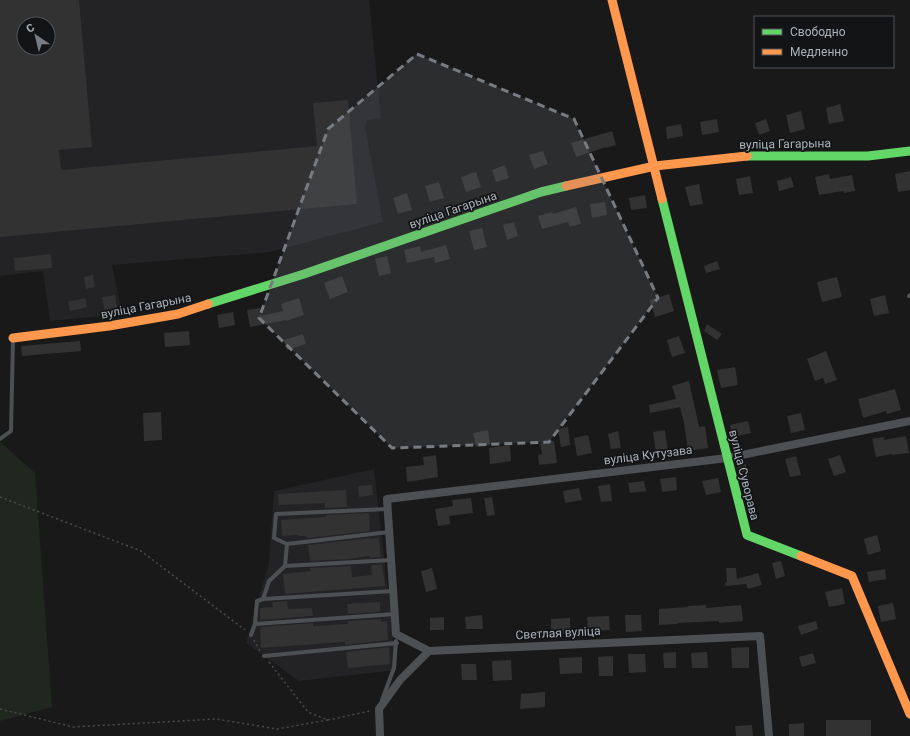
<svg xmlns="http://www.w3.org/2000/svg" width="910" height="736" viewBox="0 0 910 736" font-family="Roboto,sans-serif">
<rect width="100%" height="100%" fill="#191919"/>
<path fill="#232326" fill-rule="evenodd" d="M0 0H369L381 118 367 120 365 127 383 222 270 252 112 265 122 314 50 321 43 271 0 276ZM24 24H48V48H24Z
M374 469 397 670 299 681 246 643 269 563 274 491Z"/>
<path fill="#1f271f" d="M0 442 35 473 52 707 0 721Z"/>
<path fill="#323233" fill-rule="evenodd" d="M0 0H79L92 147 59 150 61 170 317 146 313 103 348 100 357 204 0 237ZM24 24H48V48H24Z
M840 104 844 121 829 124 826 108Z
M801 111 805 129 790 133 786 115Z
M717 119 719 132 702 135 700 122Z
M766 119 770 131 759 135 755 123Z
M681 124 683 136 667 139 666 127Z
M612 131 616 145 606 148V147L576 157 571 143Z
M543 151 548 164 534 169 529 155Z
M505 165 509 178 496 182 492 170Z
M910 171V190L898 192 895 174Z
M476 172 481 187 466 192 461 177Z
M829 174 830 179 852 175 855 191 844 193 843 191 819 195 815 177Z
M750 176 753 193 739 195 736 179Z
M791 177 794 187 779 191 777 181Z
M439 182 444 198 430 202 425 186Z
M699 184 703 204 690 206 685 187Z
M407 193 412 210 398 214 393 198Z
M645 195 647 208 631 210 629 198Z
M605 202 607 215 592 218 590 204Z
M576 207 581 224 570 227 568 222 542 229 538 216 552 212 553 214Z
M514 222 518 236 507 240 503 225Z
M482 228 487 247 474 250 469 231Z
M446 245 450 259 435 263 434 257 407 263 404 250 420 246 421 252Z
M51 254 52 268 15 271 14 258Z
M387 256 391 273 379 276 375 259Z
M717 261 720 269 706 273 704 266Z
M93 275 95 287 86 289 84 277Z
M342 276 348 292 330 299 324 283Z
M837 277 842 297 822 302 817 282Z
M669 294 674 311 655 317 650 300Z
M115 295 117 310 105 312 102 297Z
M885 295 889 313 874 316 870 299Z
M85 298 87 307 70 311 68 302Z
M299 298 304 315 286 321V320L250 327 247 310 260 308 261 316 283 311 281 304Z
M233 312 235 325 219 328 217 315Z
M707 324 722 334 717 340 704 331Z
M189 331 190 345 165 347 164 333Z
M303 334 306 344 287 350 284 340Z
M679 336 685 353 672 357 667 340Z
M80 341 81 351 22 356 21 346Z
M826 351 837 380 825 384 823 378 815 381 807 359Z
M735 367 738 385 721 388 717 370Z
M689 381 699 427 705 426 708 448 688 451 684 423 680 407 650 413 649 405 676 399 672 386Z
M895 389 901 410 887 414 886 411 863 418 858 399Z
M161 412 162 440 144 441 143 413Z
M801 413 805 430 791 433 787 416Z
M748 421 751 433 733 437 730 425Z
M568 427 570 445 561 447 558 429Z
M488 430 490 445 476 447 473 433Z
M665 430 668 452 656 453 653 432Z
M618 431 621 448 611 449 608 434Z
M588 435 592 453 577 456 574 438Z
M906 436 909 453 892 455 891 454 876 457 872 439 884 437V440Z
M554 441 557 463 539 465 538 455 542 454 540 443Z
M510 445 511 461 490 464 489 448Z
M436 455 438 477 407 482 406 467 424 465 423 457Z
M840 455 846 472 834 476 828 459Z
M796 456 801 475 790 477 785 459Z
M746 464 750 482 741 484 737 466Z
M676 477 677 490 662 492 660 479Z
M718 478 721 492 706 495 702 481Z
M644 481 646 491 630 493 628 483Z
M610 484 612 501 601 502 598 486Z
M372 485 373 495 359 497 358 486Z
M579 488 582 500 565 503 563 491Z
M346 490 347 507 325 508V503L279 505 278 494Z
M492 497 495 515 487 516 484 498Z
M471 498 473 513 449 516 450 524 438 526 435 509 453 506 452 500Z
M369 513 370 531 307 538V536H298V535L282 536 281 520 326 517V515Z
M877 535 881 551 868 555 864 539Z
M371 538V539L379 538 381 557 370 558V556L350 559 310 561 308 545Z
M781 561 785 576 776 579 772 563Z
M382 564 385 586 285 594 283 574 311 571 310 568 351 566 352 577 372 575 371 565Z
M432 568 437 589 426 592 421 571Z
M726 568H736L737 579 758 573 762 585 748 589 746 584 726 586 725 583 727 582Z
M885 569 886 579 869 582 867 572Z
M842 588 845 604 829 607 825 592Z
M287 601 288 609 312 608 313 616 260 620V608L273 607 272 602Z
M380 602V612L348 614 347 604Z
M893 603 896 619 881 622 878 606Z
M706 605V608L741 605 743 621 719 623V621L677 623V624L659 625V609L688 607V606Z
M482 615 483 629H466L465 617Z
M625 615H641L642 631 626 632Z
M609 616 610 630 588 631 587 617Z
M444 617V630H430V618Z
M570 618V633L551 634V619Z
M381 619V622L387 621 388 640 345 645V642L261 648 260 630H261V627L313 623V626L348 624V621Z
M816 621 818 629 801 635 798 626Z
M389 647 390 664 348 668 346 652Z
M749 647V668H732L731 648Z
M676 652V668H664L663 653Z
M707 652 708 668H692L691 653Z
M813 653 816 663 802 667 799 657Z
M628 654H645L646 672 629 673Z
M613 656V676H599L598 657Z
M582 657V673L560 674 559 658Z
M511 660 512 680 493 681 492 661Z
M461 664H476L477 680H462Z
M545 692V707L520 709 521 694Z
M826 720H871V736H826Z
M804 723V736H789V724Z
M752 725 753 736H736L735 726Z"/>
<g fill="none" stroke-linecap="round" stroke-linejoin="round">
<path stroke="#494b4d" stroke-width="1.5" stroke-dasharray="2 3" stroke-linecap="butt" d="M0 497 141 551 245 630
M254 640 260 651
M269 662 308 712 328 720 370 711
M0 709 73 727 216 719 277 729 328 720"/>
<path stroke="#4d5052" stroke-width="4" d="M909 296 910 295
M0 439 11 431 13 339
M287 544 389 532
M285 566 391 560
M263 599 393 591
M255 624 395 614
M251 635 255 624 257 601 263 599 269 581 285 566 287 544 274 538 276 514 387 509
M264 656 397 643
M382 700 394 668 396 641"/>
<path stroke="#4d5052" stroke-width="8" d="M380 736 379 709 400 680 429 651
M769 736 760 636 429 651 396 634 387 499 727 458 910 421"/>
<path stroke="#63d668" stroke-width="9" d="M747 156H868L910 151
M662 199 747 535 801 556
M208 304 304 274 541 192 566 186"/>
<path stroke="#ff974d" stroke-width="9" d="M612 0 662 199
M566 186 655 166 747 156
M13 338 109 326 178 314 208 304
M801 556 852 576 910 714"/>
</g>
<path fill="#777c82" fill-opacity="0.2" stroke="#777c82" stroke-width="3" stroke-dasharray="8 5" stroke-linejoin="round" d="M417 54 574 119 658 298 549 442 392 448 259 318 328 129Z"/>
<g text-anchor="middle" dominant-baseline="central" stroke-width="3.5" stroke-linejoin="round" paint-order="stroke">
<g font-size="12" fill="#aab2ba" stroke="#131416">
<text transform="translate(785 144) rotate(-1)">вуліца Гагарына</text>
<text transform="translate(453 210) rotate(-19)">вуліца Гагарына</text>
<text transform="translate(146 306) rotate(-11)">вуліца Гагарына</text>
<text transform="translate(648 455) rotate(-7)">вуліца Кутузава</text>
<text transform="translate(744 475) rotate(76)">вуліца Суворава</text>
<text transform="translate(558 633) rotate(-3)">Светлая вуліца</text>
</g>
</g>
<rect x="754" y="16" width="140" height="52" fill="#131416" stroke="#4f5358"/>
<rect x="762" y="29" width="20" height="6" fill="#63d668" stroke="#4f5358"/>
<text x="790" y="36" font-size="12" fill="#aab2ba">Свободно</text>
<rect x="762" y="49" width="20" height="6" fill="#ff974d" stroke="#4f5358"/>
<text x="790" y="56" font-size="12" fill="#aab2ba">Медленно</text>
<g transform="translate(36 36) rotate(325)"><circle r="19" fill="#131416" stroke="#4f5358"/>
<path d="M0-3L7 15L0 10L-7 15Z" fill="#777c82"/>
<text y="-6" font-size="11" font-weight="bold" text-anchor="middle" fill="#aab2ba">С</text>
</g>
</svg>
